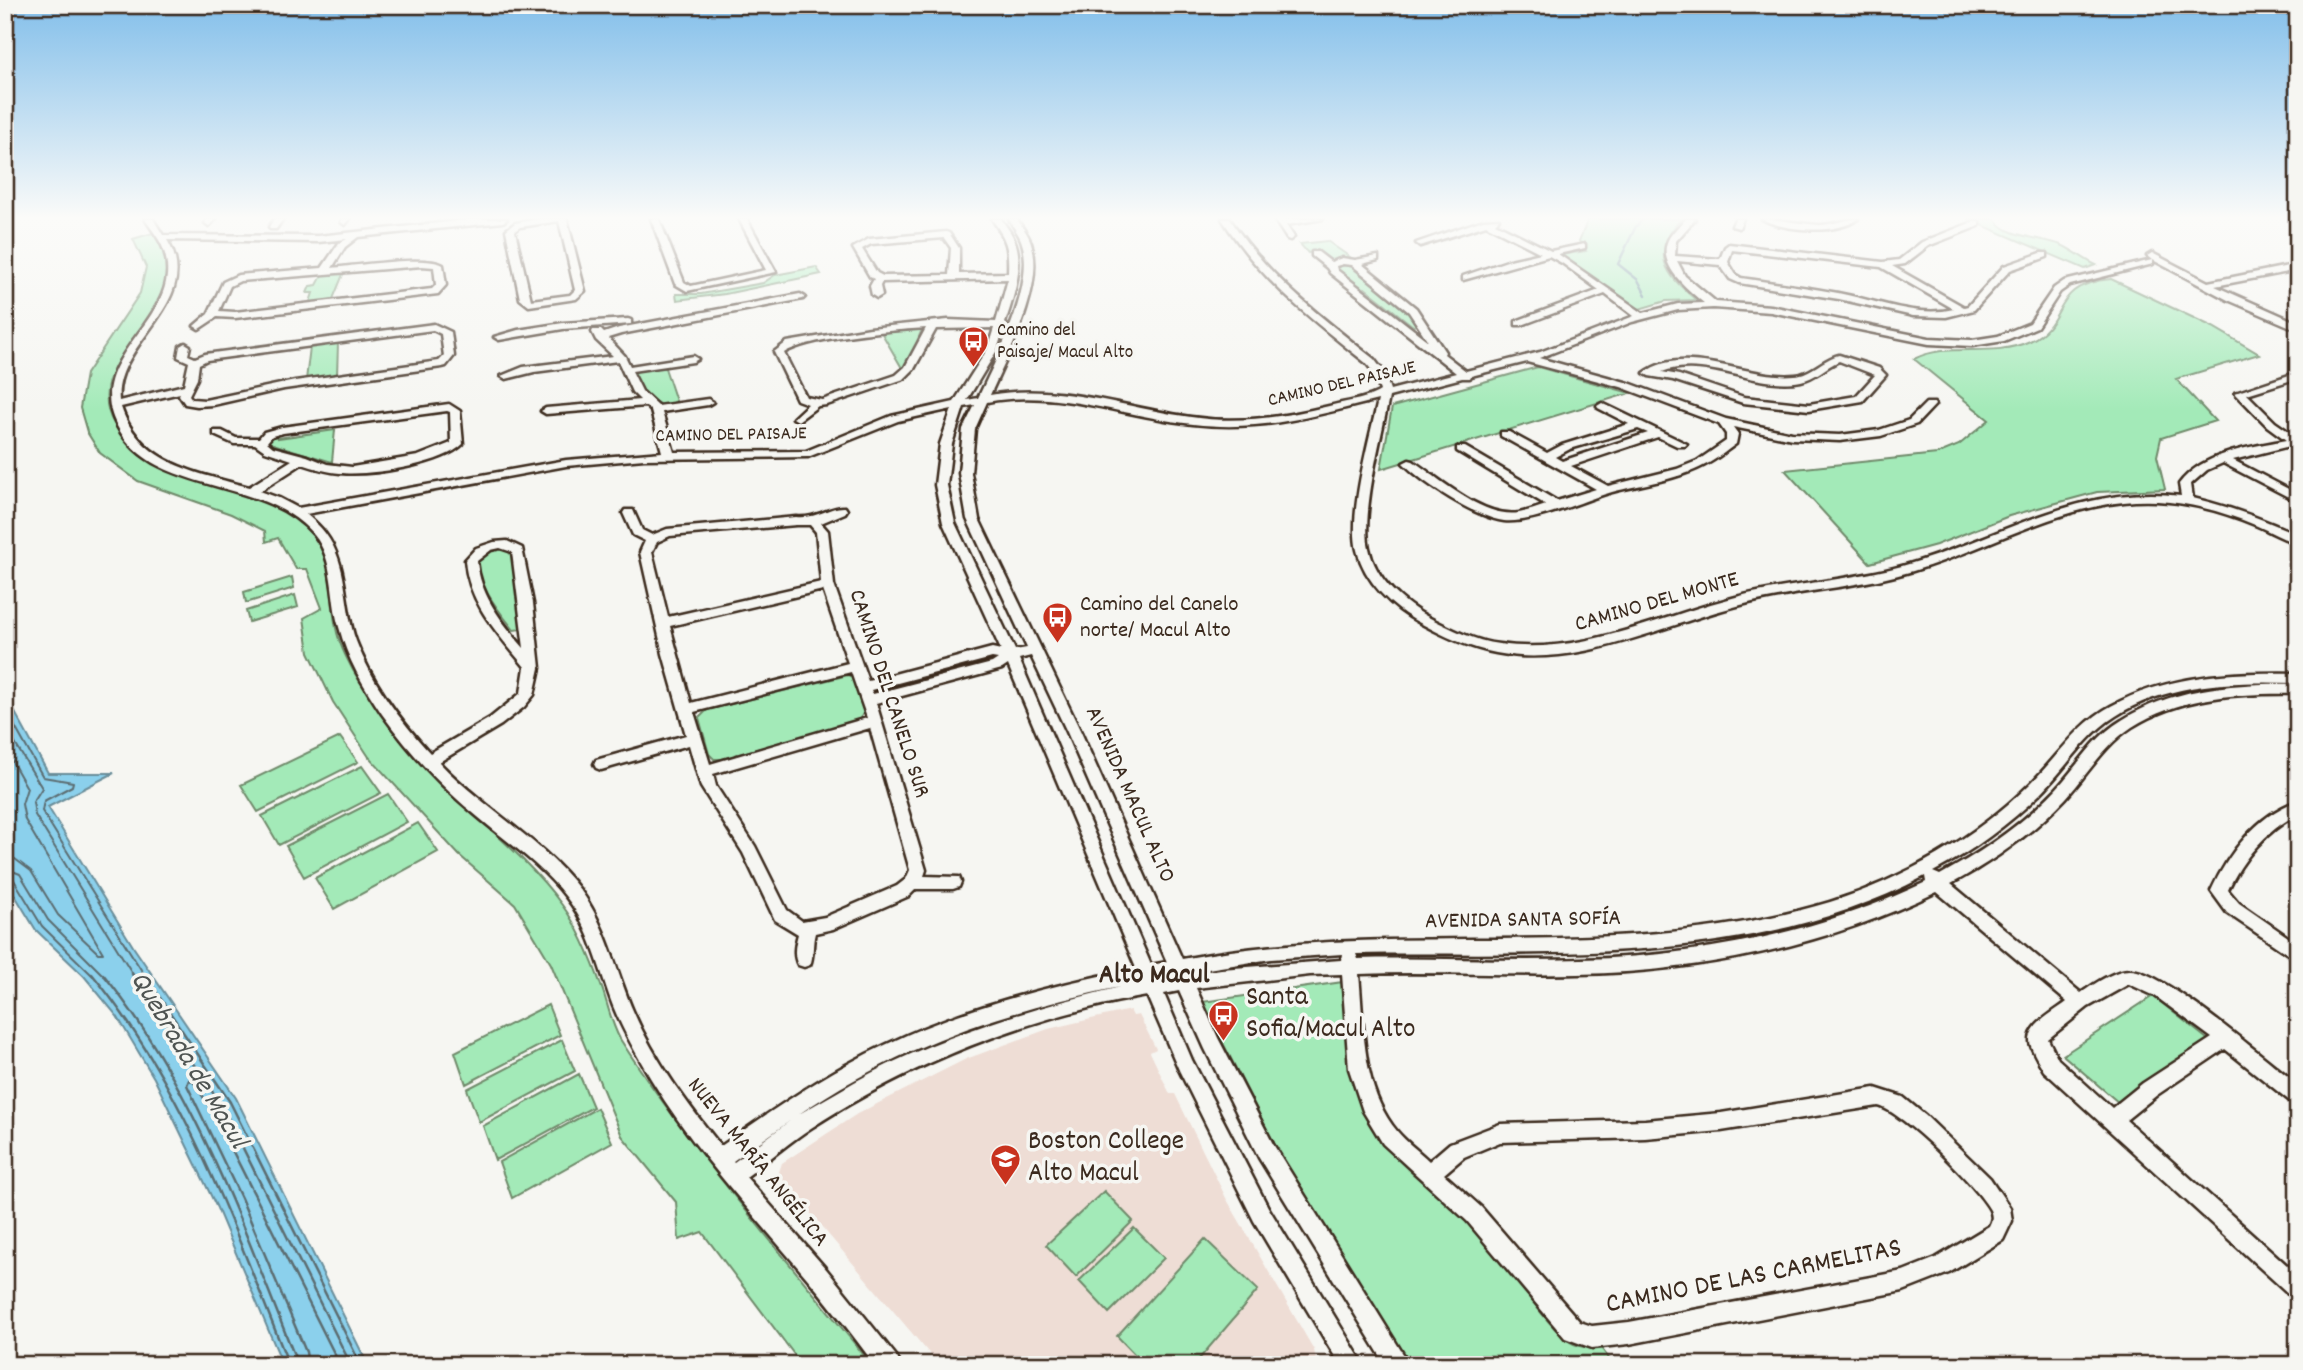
<svg xmlns="http://www.w3.org/2000/svg" width="2303" height="1370" viewBox="0 0 2303 1370" font-family="Dekko,sans-serif">
<rect width="100%" height="100%" fill="#f6f6f2"/>
<filter id="ink" filterUnits="userSpaceOnUse"><feTurbulence type="fractalNoise" baseFrequency=".0143" numOctaves="2"/><feDisplacementMap in="SourceGraphic" scale="14" xChannelSelector="R" yChannelSelector="G"/><feConvolveMatrix kernelMatrix="1 2 1 2 8 2 1 2 1" color-interpolation-filters="sRGB"/></filter>
<g filter="url(#ink)">
<path fill="#eeddd5" d="M1130 1010 1133 1016 1139 1015 1156 1049 1150 1052 1170 1094H1175L1226 1198 1314 1350 1317 1365H939L778 1175 782 1163 857 1114 966 1059 1048 1029Z"/>
<path fill="#a3eab8" stroke="#6f8a6b" stroke-width="2" d="M1588 219H1681C1650 254 1664 273 1696 300L1666 301 1636 310 1560 255 1586 251 1579 241Z
M1968 219H1995C2007 238 2041 237 2061 245 2075 251 2083 259 2096 265L2085 269Z
M153 233C209 308 74 353 114 424 156 497 260 476 309 531 335 560 329 594 336 628 339 645 351 668 360 682 380 709 400 739 422 764 467 813 523 851 562 905 580 929 593 962 603 991 608 1006 612 1025 620 1039 694 1154 786 1258 872 1365H802L702 1232 679 1240 676 1202 622 1136 551 964 515 904 459 855 369 757 333 702 309 652 304 618 322 608 307 569H296L278 538 266 542 265 531 231 514 138 481 100 453 87 432 80 408 86 374 140 293 146 267 133 239Z
M1327 241 1350 257 1329 260 1318 250 1308 253 1300 244Z
M1337 263 1357 268 1355 270C1378 289 1400 301 1418 325L1413 326 1365 288 1358 287 1337 269Z
M816 267 821 274 725 294 677 300 676 294H701L763 283 775 275Z
M344 272 333 299 309 305 313 293H307L310 286 317 285 323 274Z
M2111 279 2213 327 2259 354 2176 379 2215 421 2161 438 2157 456 2165 489 2097 492 2009 516 1936 545 1870 563 1785 470 1937 454 1959 445 1989 420 1914 359C1948 341 1991 359 2030 341 2070 322 2048 285 2111 279Z
M923 326 907 368H902L880 330Z
M338 343 337 376 306 380 310 347Z
M664 365 677 404 664 407 645 395 634 374 639 369Z
M1538 367 1630 393 1381 469 1392 407Z
M335 430 332 462 266 442 278 434V438Z
M497 548 505 549 512 555 522 629 514 630C502 615 470 577 480 556Z
M292 577 294 588 246 603 244 592Z
M295 595 298 607 249 622 246 611Z
M848 675 853 678 864 712 859 720 722 759H714L709 754 699 718 707 710Z
M340 737 358 762 258 812 241 785Z
M362 766 381 793 279 845 262 816Z
M388 794 407 822 304 877 286 846Z
M418 823 438 852 334 909 315 878Z
M1343 982C1345 1027 1344 1072 1364 1113 1390 1167 1451 1199 1489 1243 1513 1271 1540 1318 1566 1339 1577 1348 1588 1348 1601 1348L1614 1365H1410L1277 1149 1202 1002Z
M2153 996 2216 1046 2126 1109 2063 1055Z
M548 1005 560 1035 466 1084 455 1052Z
M562 1040 575 1071 479 1122 467 1089Z
M579 1074 593 1107 495 1160 483 1126Z
M597 1108 612 1142 512 1198 499 1162Z
M1104 1191 1133 1221 1076 1277 1046 1245Z
M1134 1228 1164 1258 1109 1313 1079 1281Z
M1205 1239 1258 1290 1194 1365H1145L1117 1336Z"/>
<path fill="#8bd0ec" stroke="#6b8e9a" stroke-width="2" d="M5 694 48 773H114L48 807 134 948 236 1098 368 1365H283L217 1208 154 1078 117 1016 84 976 36 930 5 879Z"/>
<g fill="none" stroke-linecap="round" stroke-linejoin="round">
<path stroke="#5b6c70" stroke-width="2" d="M5 709 43 777 73 782 72 786 44 801 42 811 145 976
M5 727 42 788 33 802 35 815 134 976
M5 749 27 788 22 804 25 820 103 953H98L58 915 31 871 15 859 5 857
M5 868 20 874 48 920 104 976
M5 877 14 880 42 926 93 976"/>
<path stroke="#5b6c70" stroke-width="2.5" d="M92 974C185 1087 235 1231 289 1365
M103 974C194 1085 245 1233 298 1365
M132 974 222 1106 351 1365
M144 974 230 1102 361 1365
M308 1365 306 1352 241 1198 187 1085 189 1080 193 1081 213 1112 340 1365"/>
<path stroke="#6b8e9a" stroke-width="2.5" d="M1644 219 1636 226 1618 264 1638 280 1646 295"/>
<defs>
<path id="minor" d="M145 219H153L163 235 318 236 477 219H507L503 222 358 237 345 247 332 268C355 266 425 255 443 265L446 285 438 294 235 318 217 317 199 329 194 326 208 314 223 282 238 275 322 268 339 243 347 239 318 242 167 240C206 302 113 342 119 401L184 385 189 362 178 357 180 346 185 343 190 346 188 355 195 358 205 354 434 324 451 332 454 356 446 366 442 367 284 389 213 405 197 406 185 404 179 395 180 393 121 407C140 464 197 473 249 487L292 460 265 451 255 444H234L214 435V431H222L236 438H259L264 432 282 427 449 404 460 411 463 444C442 465 369 476 340 473 327 472 314 468 302 464L260 491 279 498 298 508 566 460 662 452 651 411 646 406 546 414 541 411 546 408 640 400 632 392 618 361 534 372 506 379 501 376 523 367 613 356 596 340 592 332 593 330H601L604 333 619 328 800 294 805 297 803 299 621 334 608 338 625 356 630 366 693 356 698 359 693 362 632 371 642 391 658 406 708 399 713 402 708 405 662 412 674 452 806 451 891 416 954 402 987 350 994 328 936 329 914 369 904 379 827 405 818 406 798 421 793 418 808 404 797 400 774 352 787 342 870 328 948 320 996 322 1008 279 882 282 880 286 882 295 877 298 872 295 870 286 874 279 870 277 853 248 869 239 946 232 949 233 959 248V274L1008 273C1009 247 1007 241 992 219H1001C1005 225 1010 231 1013 237 1026 262 1013 299 1005 323L1007 325 1004 327 997 350 967 400 978 398C996 360 1036 284 1022 243 1020 235 1013 227 1009 219H1017C1022 227 1029 235 1031 243 1046 285 1007 357 990 395 1056 382 1126 408 1191 417 1238 424 1284 417 1329 406 1344 402 1368 399 1380 391L1374 373 1366 363C1310 318 1261 281 1222 219H1230C1268 277 1320 316 1374 359L1384 372 1390 390 1456 373 1330 273 1327 268 1312 256V252H1318L1331 262 1342 258 1355 260 1378 256V260L1362 264 1416 308 1445 352 1444 354 1466 371 1540 352 1634 316 1605 294 1522 325H1516V321L1599 290 1562 263 1549 256 1463 280V276L1510 260 1541 253 1486 225 1420 246 1416 243 1483 220 1499 219 1495 223 1551 251 1585 244V248L1558 254 1643 313 1678 304 1704 303C1687 289 1657 265 1668 240 1672 232 1680 225 1686 219H1695L1676 241 1675 256 1720 259 1725 247 1729 244 1883 262 1899 260 1922 242 1973 222H1979V226L1928 246 1905 264 1892 266 1964 307 1968 306 2004 266 2041 253H2047V257L2010 270 1974 310 1946 317 1913 316 1839 299 1739 283 1730 279 1720 265 1677 261 1685 276 1716 302 1771 306 1929 338 1972 340 1998 336 2030 323 2054 288 2064 281 2152 260 2147 256 2152 253 2208 282 2298 264V270L2215 286 2298 323V330L2228 300 2153 260V264L2070 285 2060 292 2037 327 2004 341 1972 346 1929 344 1771 312 1713 308 1678 310 1632 322 1539 358 1629 383 1726 419 1792 433 1840 435 1879 430 1909 420 1926 403H1934L1935 405 1917 424 1881 436 1840 441 1792 439 1733 427 1738 434 1736 444C1726 451 1716 460 1705 465 1677 480 1642 484 1612 492 1584 500 1532 524 1504 521 1475 517 1424 484 1403 463L1409 460 1413 461C1440 479 1484 519 1519 513 1528 511 1537 508 1546 505L1457 451V447H1465L1557 501 1596 489 1501 436V432H1509L1547 453 1562 445 1629 424 1598 408 1597 406 1602 403 1687 444 1685 446H1677L1658 437 1571 466 1608 486 1677 469 1697 461 1726 441V434L1719 424 1621 387 1527 362 1471 376 1470 378H1462L1389 397C1382 435 1361 512 1369 548 1375 579 1404 604 1430 618 1452 629 1474 641 1499 644 1581 656 1658 617 1736 597 1790 583 1847 581 1902 566 1995 541 2081 482 2181 496L2179 484C2202 453 2250 447 2286 440L2267 426 2235 393 2298 372V378L2247 394 2275 422 2298 438V444L2233 460 2298 494V502L2223 463 2207 470 2191 484 2193 498C2230 507 2264 519 2298 535V544C2283 539 2269 531 2255 525 2214 508 2169 497 2124 502 2050 510 1984 550 1913 571 1857 588 1797 590 1741 605 1662 625 1579 669 1496 653 1469 648 1444 636 1420 623 1393 609 1364 581 1357 550 1348 514 1370 437 1378 400 1314 416 1261 432 1193 424 1124 417 1057 388 987 402L975 429 971 473 979 519 1081 732 1182 959C1397 917 1619 966 1830 902 1904 879 1975 838 2030 784 2057 758 2077 724 2111 706 2169 674 2234 672 2298 673V683C2233 681 2161 682 2107 722 2081 742 2064 770 2041 793 2009 824 1973 851 1933 872L1940 875C1982 852 2022 825 2056 789 2078 766 2093 737 2122 720 2174 687 2238 683 2298 684V694C2241 693 2181 696 2132 727 2104 745 2088 774 2066 798 2033 833 1994 861 1951 884L2081 993C2094 984 2114 970 2130 970 2162 969 2268 1062 2298 1084V1105L2291 1102 2225 1049 2157 1095 2126 1120 2298 1275V1299L2291 1296 2044 1071C2040 1063 2034 1055 2031 1046 2024 1027 2054 1012 2067 1002L1937 892C1826 946 1700 972 1577 974 1504 976 1432 971 1359 974 1364 1027 1361 1088 1397 1131 1406 1142 1419 1151 1429 1161L1450 1143 1500 1124 1645 1120 1721 1113 1875 1088 1903 1097 1926 1116 1990 1178 2010 1208 2012 1221 2003 1240 1949 1273 1903 1291 1629 1344 1592 1348 1565 1338 1467 1221 1383 1144 1363 1111 1349 1069 1342 974 1310 975 1196 988 1218 1038 1273 1144 1410 1365H1386L1259 1158 1205 1049 1179 991 1164 994 1192 1060 1268 1207 1364 1365H1340L1254 1221 1179 1070 1147 996C1029 1016 911 1063 811 1128 788 1143 768 1161 746 1177L827 1270 897 1357 900 1365H875C851 1333 827 1301 801 1271 748 1208 694 1150 651 1079 637 1055 623 1031 613 1006 599 969 591 929 566 897 540 863 504 840 472 812 438 784 408 750 382 714 364 687 347 659 339 627 330 598 335 560 314 535 263 475 154 497 117 426 80 356 187 318 164 251 161 240 151 229 145 219ZM944 238 951 248 949 275 883 276 877 273 862 249 871 244ZM1732 250 1881 267 1954 309C1916 318 1875 300 1838 293 1806 287 1773 283 1741 278L1736 275 1728 262ZM1343 264 1352 265 1409 312 1428 341 1337 270 1336 266ZM422 266 434 267 436 285 432 289 235 312 219 311 230 286 240 281ZM926 328 905 367 896 375 822 400 806 397 784 353C809 337 894 330 926 328ZM433 330 441 334 444 356 439 361 295 381 205 400 192 399 189 395 197 379 199 364 207 360ZM975 405 963 429 959 473 967 519 1027 648 1015 650 955 523 947 485 952 444 964 407ZM952 409 940 444 935 485 943 523 1001 650 992 648 868 681 834 585 828 531 821 523 845 513 847 510 845 507C829 506 818 519 796 517L667 529 652 535 642 530 633 510H625L623 513 633 535 645 541 640 552 663 654 686 735 596 760 594 764 596 768 601 770 689 745 701 787 743 853 775 920 798 934C795 945 793 955 798 965L804 967 810 965C814 957 812 943 815 933L833 929 909 896 916 889H953L959 887 961 882 959 877 924 876 926 870 876 703 1002 669 1008 665 1136 968C1050 986 964 1007 885 1045 827 1072 774 1109 721 1146 688 1105 655 1061 634 1013 616 972 607 927 581 891 543 840 482 808 439 762L501 725 524 707 534 695 540 668 533 603 522 548 507 541 494 542 476 548 465 560C468 603 499 635 525 667L521 693 490 718 430 753C400 720 372 683 356 641 343 606 349 564 325 533 320 526 313 520 306 514L566 466 644 459 808 457 898 421ZM447 411 450 412 451 443 418 456 352 467 327 464 307 456 273 447 267 442 272 436 283 433ZM1638 429 1648 433 1562 461 1555 457 1570 449ZM796 525H810L816 532 821 582 668 617 652 552 657 542 670 536ZM500 548 512 552 524 648C502 622 480 596 477 561L491 550ZM823 590 848 663 691 703 670 626ZM1031 656 1067 732 1167 962 1151 965 1019 659ZM992 658 998 659 992 663 873 694 871 690ZM851 672 867 718 710 764 694 712ZM870 728 910 870 906 879 897 886 825 917 802 921 787 910 755 846 716 786 713 774ZM1925 876 1926 882C1819 933 1699 956 1581 959 1507 962 1432 957 1358 959L1356 954C1546 951 1750 969 1925 876ZM1342 954 1341 960 1221 969 1189 974V972L1271 959ZM1173 975V977L1157 979ZM2129 984 2155 996 2212 1038 2143 1083 2112 1108 2058 1059 2048 1039 2088 1007ZM1120 987C1036 1007 952 1032 873 1072 848 1085 824 1100 799 1114 902 1045 1000 1012 1120 987ZM1878 1106C1901 1110 1979 1188 1990 1210 1993 1217 1992 1220 1989 1226L1936 1258 1903 1271 1629 1322 1592 1326 1580 1322 1481 1207 1444 1174 1464 1157 1500 1142 1645 1138 1721 1131ZM791 1120 734 1162 733 1161Z
M207 219H216L209 226 205 223Z
M274 219H283L276 229H270L269 227Z
M342 219H350L345 225 341 222Z
M539 219H567L585 291 576 299 529 306 520 299 506 230 515 223ZM559 221 575 290 570 295 531 300 515 231 520 227Z
M651 219H659L684 282 691 286 766 270 739 219H747L776 272 687 291 675 284Z
M1274 219H1323L1286 225 1294 237 1290 240 1287 239Z
M1735 219H1743L1739 228 1732 226Z
M1762 219C1781 219 1800 224 1819 225 1833 225 1844 219 1858 219 1837 235 1784 231 1762 219Z
M628 319 631 320V324L563 329 499 340 494 337 518 330 563 323Z
M1839 355 1879 368 1886 375 1863 401 1809 410 1743 403 1673 380 1649 376 1644 373C1684 342 1749 380 1795 375 1811 374 1823 359 1839 355ZM1839 361 1875 375 1856 396 1809 404 1744 397 1679 375 1662 372C1707 355 1754 390 1801 381 1816 378 1825 367 1839 361Z
M2298 801V814C2267 830 2242 859 2228 890L2239 903 2298 944V961L2227 913 2211 891C2228 854 2257 814 2298 801Z"/>
</defs>
<use href="#minor" stroke="#3b2a1e" stroke-width="5"/>
<use href="#minor" fill="#f6f6f2" fill-rule="evenodd"/>
</g>
</g>
<linearGradient id="sky" x2="0" y2="1"><stop stop-color="#83bfea"/><stop offset="0.53" stop-color="#fbfbf9"/><stop offset="1" stop-color="#fbfbf9" stop-opacity="0"/></linearGradient>
<rect width="2303" height="411" fill="url(#sky)"/>
<defs>
<symbol id="bus-pin" viewBox="-11 -11 22 30"><path d="M0 17L-7.5 6A9.5 9.5 0 1 1 7.5 6Z" fill="#c8321e" stroke="#f6f6f2"/><path d="M-5-6H5V4H4V6H2V4H-2V6H-4V4H-5ZM-3.5-4V0h7V-4ZM-3.5 1.2v1.5H-2V1.2ZM2 1.2v1.5H3.5V1.2Z" fill="#fff"/></symbol>
<symbol id="school-pin" viewBox="-11 -11 22 30"><path d="M0 17L-7.5 6A9.5 9.5 0 1 1 7.5 6Z" fill="#c8321e" stroke="#f6f6f2"/><path d="M0-5L7-2L0 1L-7-2ZM-4 1L0 2.5L4 1V4Q0 6-4 4Z" fill="#fff"/></symbol>
</defs>
<g fill-rule="evenodd">
<use href="#bus-pin" x="956" y="324" width="35" height="47"/>
<use href="#bus-pin" x="1040" y="600" width="35" height="47"/>
<use href="#bus-pin" x="1206" y="998" width="35" height="47"/>
<use href="#school-pin" x="988" y="1142" width="35" height="47"/>
</g>
<g text-anchor="middle" dominant-baseline="central" stroke-width="7" stroke-linejoin="round" paint-order="stroke">
<g font-size="19" fill="#3b2a1e" stroke="#f6f6f2" text-anchor="start">
<text x="997" y="331">Camino del<tspan x="997" dy="22">Paisaje/ Macul Alto</tspan></text>
</g>
<g font-size="19" fill="#3b2a1e" stroke="#f6f6f2">
<text transform="translate(1342 385) rotate(-13)">CAMINO DEL PAISAJE</text>
<text transform="translate(731 436) rotate(-1)">CAMINO DEL PAISAJE</text>
</g>
<g font-size="23" fill="#3b2a1e" stroke="#f6f6f2">
<text transform="translate(1657 603) rotate(-16)">CAMINO DEL MONTE</text>
<text transform="translate(888 694) rotate(72)">CAMINO DEL CANELO SUR</text>
<text transform="translate(1129 795) rotate(66)">AVENIDA MACUL ALTO</text>
<text transform="translate(1523 921) rotate(-1)">AVENIDA SANTA SOFÍA</text>
<text transform="translate(757 1163) rotate(51)">NUEVA MARÍA ANGÉLICA</text>
</g>
<g font-size="23" fill="#3b2a1e" stroke="#f6f6f2" text-anchor="start">
<text x="1080" y="605">Camino del Canelo<tspan x="1080" dy="26">norte/ Macul Alto</tspan></text>
</g>
<g font-size="28" font-weight="bold" fill="#3b2a1e" stroke="#f6f6f2">
<text x="1154" y="977">Alto Macul</text>
</g>
<g font-size="28" fill="#3b2a1e" stroke="#f6f6f2" text-anchor="start">
<text x="1246" y="999">Santa<tspan x="1246" dy="32">Sofia/Macul Alto</tspan></text>
<text x="1028" y="1143">Boston College<tspan x="1028" dy="32">Alto Macul</tspan></text>
</g>
<g font-size="28" font-style="italic" fill="#4f5452" stroke="#f6f6f2">
<text transform="translate(187 1061) rotate(59)">Quebrada de Macul</text>
</g>
<g font-size="28" fill="#3b2a1e" stroke="#f6f6f2">
<text transform="translate(1754 1278) rotate(-11)">CAMINO DE LAS CARMELITAS</text>
</g>
</g>
<rect width="2303" height="1370" fill="none" stroke="#f6f6f2" stroke-width="28"/>
<rect x="14" y="14" width="2275" height="1342" fill="none" stroke="#3b2a1e" stroke-width="2.5" filter="url(#ink)"/>
</svg>
